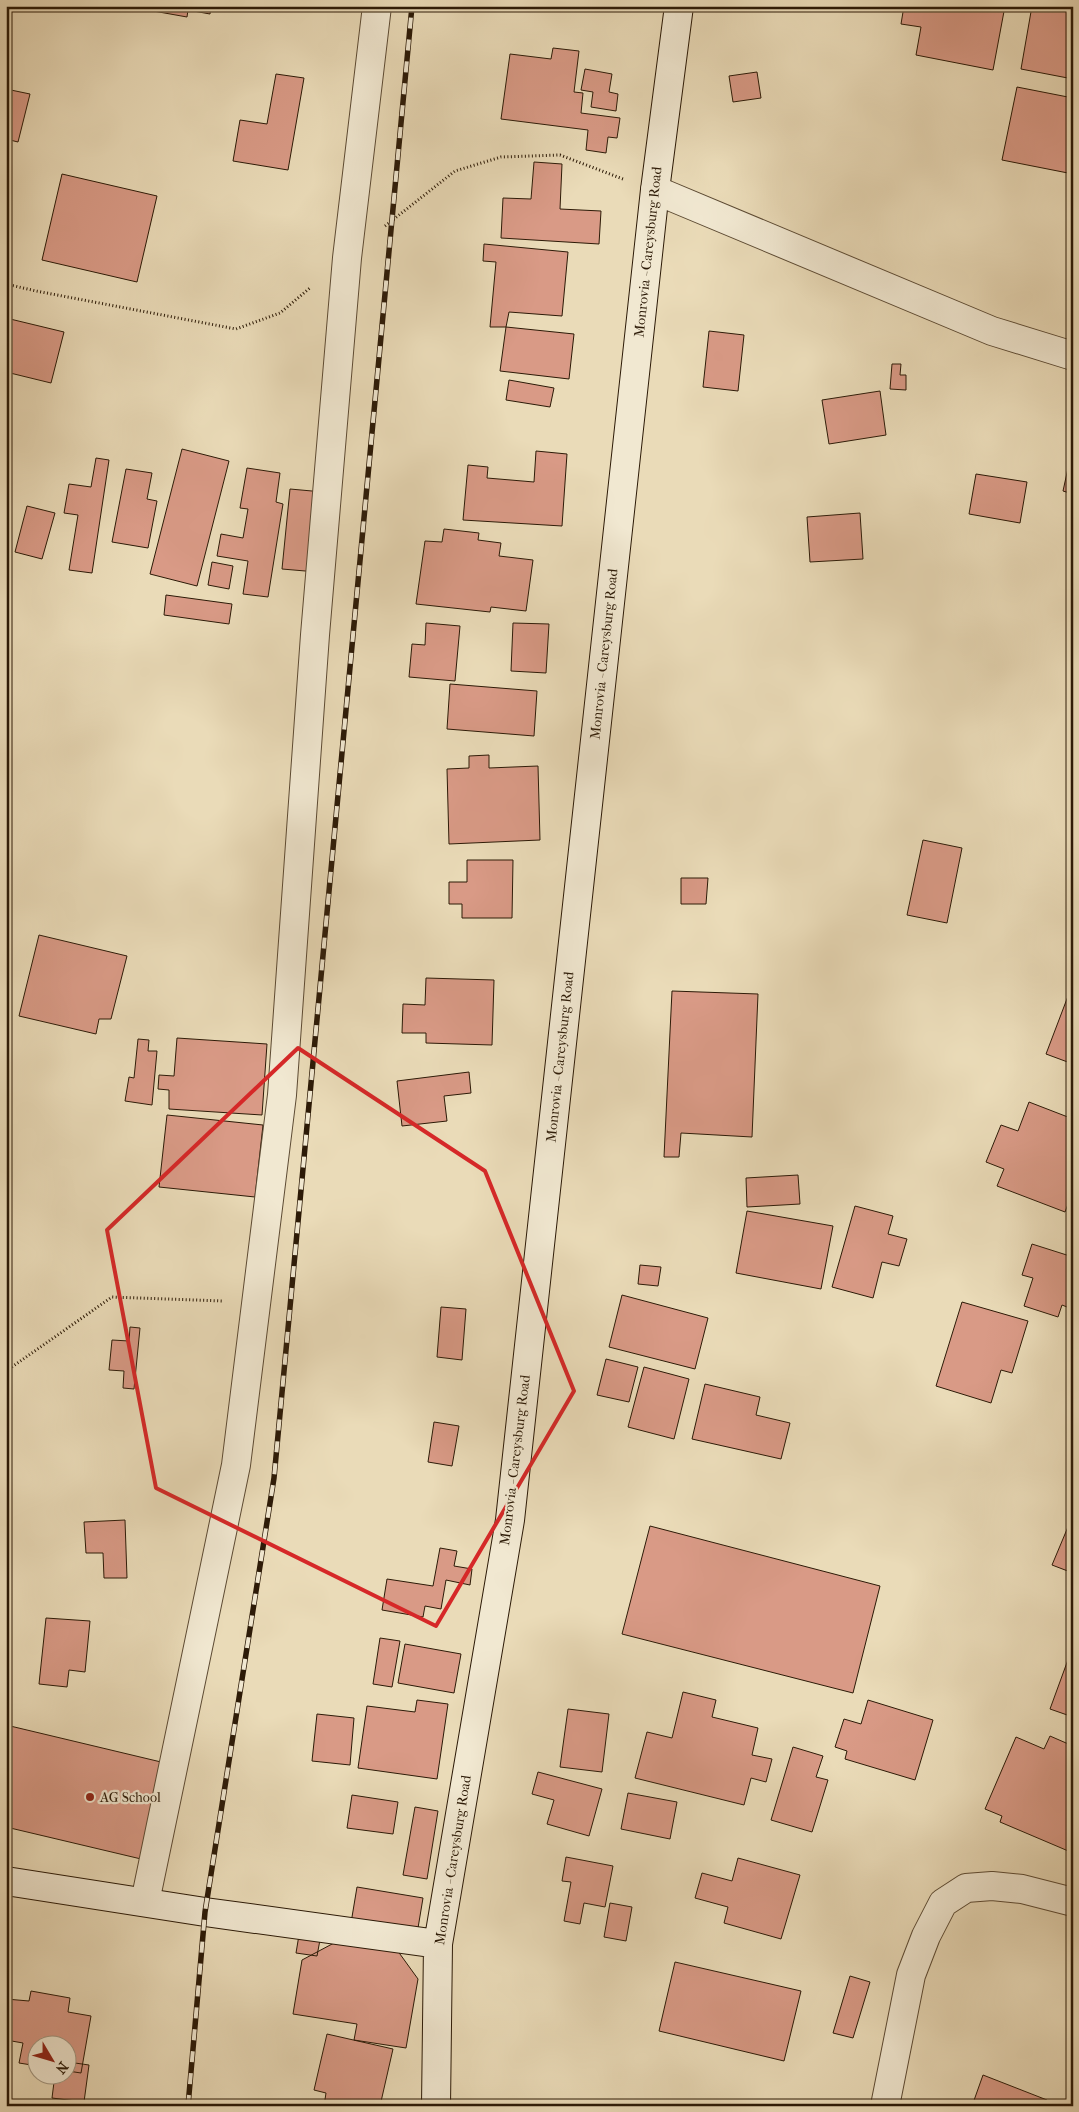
<svg xmlns="http://www.w3.org/2000/svg" width="1079" height="2112" viewBox="0 0 1079 2112" font-family="'IM FELL French Canon',serif">
<rect width="100%" height="100%" fill="#eadbb8"/>
<filter id="stains"><feTurbulence type="fractalNoise" baseFrequency=".004" numOctaves="4"/><feColorMatrix values="0 0 0 0 .2 0 0 0 0 .09 0 0 0 0 .02 0 0 0 .5 -.17"/></filter>
<radialGradient id="worn" r=".72"><stop offset=".6" stop-color="#630" stop-opacity="0"/><stop offset="1" stop-color="#630" stop-opacity=".3"/></radialGradient>
<path fill="#d99a86" stroke="#2c1a07" d="M211 6 210 14 188 10 187 17 131 7Z
M904 6H1005L993 70 916 55 921 27 901 24Z
M1032 6H1073V79L1021 69Z
M553 48 579 51 574 92 583 93 581 113 620 118 617 138 608 137 606 153 586 150 588 130 501 119 510 54 551 59Z
M585 69 612 74 609 92 618 94 616 111 591 107 593 92 581 90Z
M757 72 761 98 733 102 729 76Z
M276 74 304 78 288 170 233 161 240 120 267 124Z
M1017 87 1073 98V174L1002 160Z
M6 89 30 94 18 142 6 139Z
M534 162 562 164 560 209 601 211 599 244 501 238 503 198 531 199Z
M62 174 157 196 137 282 42 260Z
M484 244 568 252 562 316 509 312 506 327H490L496 262 483 261Z
M6 318 64 332 51 383 6 372Z
M506 327 574 334 569 379 500 371Z
M709 331 744 335 738 391 703 387Z
M892 364H901L900 375H906V390L890 389Z
M509 380 554 388 550 407 506 400Z
M880 391 886 435 829 444 822 400Z
M182 449 229 461 197 586 150 574Z
M536 451 567 454 562 526 463 520 468 465 488 467 487 478 534 482Z
M96 458 109 460 92 573 69 570 78 515 64 513 69 484 91 487Z
M1070 459 1073 460V494L1063 491Z
M247 468 280 473 276 502 283 504 268 597 243 594 248 561 217 556 221 534 243 538 248 509 240 508Z
M126 469 152 473 147 499 157 501 148 548 112 542Z
M976 474 1027 482 1020 523 969 514Z
M290 489 334 493 317 572 282 569Z
M27 506 55 513 42 559 15 552Z
M860 513 863 559 810 562 807 517Z
M444 529 479 533 478 540 501 543 499 556 533 560 526 611 491 607 490 612 416 604 425 541 442 542Z
M212 562 233 566 229 589 208 585Z
M166 595 232 604 229 624 164 615Z
M426 623 460 626 455 681 409 677 412 644 425 645Z
M513 623 549 624 546 673 511 671Z
M450 684 537 691 534 736 447 729Z
M489 755V768L538 766 540 840 449 844 447 769 469 768V756Z
M923 840 962 848 947 923 907 915Z
M467 860H513L512 918H462V904H449V882H467Z
M681 878H708L706 904H681Z
M39 935 127 956 111 1019H99L96 1034 19 1016Z
M426 978 494 980 492 1045 426 1043V1033H402L403 1004 425 1005Z
M1073 983V1064L1046 1054Z
M672 991 758 994 752 1137 681 1133 679 1157H664Z
M177 1038 267 1044 262 1115 169 1109V1090L158 1089 159 1075 174 1076Z
M138 1039 149 1040 148 1051H157L152 1105 125 1101 129 1077 134 1078Z
M469 1072 471 1093 444 1096 447 1121 402 1126 397 1081Z
M1029 1102 1073 1119V1191L1065 1212 997 1186 1004 1169 986 1162 1001 1125 1018 1131Z
M167 1115 263 1125 255 1197 159 1187Z
M798 1175 800 1204 747 1207 746 1178Z
M855 1206 893 1216 888 1234 907 1239 899 1266 882 1262 873 1298 832 1287Z
M747 1211 833 1226 821 1289 736 1273Z
M1032 1244 1073 1257V1305L1072 1309 1062 1305 1058 1317 1024 1306 1033 1278 1022 1275Z
M640 1265 661 1267 658 1286 638 1284Z
M622 1295 708 1318 695 1369 609 1347Z
M962 1302 1028 1321 1012 1373 1001 1370 991 1403 936 1386Z
M441 1307 466 1309 462 1360 437 1357Z
M130 1327 140 1328 134 1389 123 1388 124 1371 109 1370 112 1340 129 1341Z
M606 1359 638 1367 629 1402 597 1395Z
M644 1367 689 1379 674 1439 628 1427Z
M705 1384 760 1397 756 1415 790 1423 781 1459 692 1439Z
M434 1422 459 1426 452 1466 428 1462Z
M1073 1515V1573L1052 1565Z
M125 1520 127 1578H104L103 1553H86L84 1522Z
M650 1526 880 1586 853 1693 622 1634Z
M440 1548 457 1551 454 1566 472 1569 470 1585 446 1580 441 1609 425 1606 423 1617 382 1610 387 1579 433 1586Z
M46 1618 90 1621 85 1672 69 1670 67 1687 39 1684Z
M380 1638 400 1641 392 1687 373 1684Z
M405 1644 461 1654 454 1693 398 1683Z
M1073 1646V1717L1050 1709Z
M683 1692 716 1700 712 1717 758 1728 752 1755 772 1759 766 1782 751 1778 744 1805 635 1778 647 1732 672 1738Z
M417 1700 448 1704 437 1779 358 1768 367 1706 415 1712Z
M868 1700 933 1720 915 1780 845 1759 847 1751 835 1747 844 1719 861 1724Z
M568 1709 609 1714 602 1772 560 1767Z
M317 1714 354 1718 350 1765 312 1761Z
M6 1725 182 1767 158 1863 6 1827Z
M1050 1736 1073 1746V1853L1000 1822 1002 1816 985 1809 1016 1737 1044 1749Z
M793 1747 823 1756 816 1777 828 1780 812 1832 771 1820Z
M538 1772 602 1789 589 1836 547 1824 554 1800 532 1794Z
M628 1793 677 1802 670 1839 621 1829Z
M352 1795 398 1802 393 1834 347 1828Z
M415 1807 438 1811 427 1879 403 1875Z
M566 1857 613 1866 605 1907 584 1903 580 1924 564 1921 571 1882 562 1881Z
M738 1858 800 1875 781 1939 724 1923 728 1907 695 1898 702 1873 732 1881Z
M357 1887 423 1898 417 1934 349 1935Z
M610 1903 632 1907 626 1941 604 1937Z
M322 1929 317 1956 296 1953 299 1935Z
M349 1935 392 1943 418 1979 406 2048 354 2040 357 2024 293 2014 302 1960Z
M675 1962 801 1991 784 2061 659 2031Z
M850 1976 870 1982 853 2038 833 2033Z
M31 1991 70 1998 68 2012 91 2016 81 2073 68 2071V2044H38V2066L19 2063 23 2043 6 2040V1999L29 2001Z
M327 2034 393 2049 380 2106H324L326 2093 314 2090Z
M68 2062 89 2065 84 2102 52 2098 55 2074H68Z
M983 2075 1047 2100 1045 2106H972Z"/>
<g fill="none" stroke-linecap="round" stroke-linejoin="round">
<defs>
<path id="minor" d="M655 190 992 331 1073 356
M145 1902 236 1465 282 1095 315 635 347 258 377 6
M885 2106 911 1975 926 1936 943 1903 966 1888 992 1886 1022 1889 1073 1902"/>
<path id="secondary" d="M6 1881 205 1912 438 1944
M436 2106 438 1944 510 1520 655 190 679 6"/>
</defs>
<use href="#minor" stroke="#5c4a33" stroke-width="30"/>
<use href="#secondary" stroke="#2c1a07" stroke-width="30"/>
<path stroke="#2c1a07" stroke-width="3" stroke-dasharray="1 2.5" stroke-linecap="butt" d="M385 226 455 171 501 157 560 155 623 179
M6 284 36 291 236 329 280 313 311 287
M6 1371 112 1297 223 1301"/>
<use href="#minor" stroke="#f1e8d1" stroke-width="28"/>
<use href="#secondary" stroke="#f1e8d1" stroke-width="28"/>
<defs>
<path id="rail" d="M188 2106 205 1912 274 1478 412 6"/>
</defs>
<use href="#rail" stroke="#2c1a07" stroke-width="5.5"/>
<use href="#rail" stroke="#f1e8d1" stroke-width="4" stroke-dasharray="11" stroke-linecap="butt"/>
</g>
<path fill="none" stroke="#d62828" stroke-width="4" stroke-linejoin="round" d="M298 1048 485 1171 574 1391 436 1626 156 1488 107 1230Z"/>
<circle fill="#8f2418" stroke="#f1e8d1" stroke-width="2" cx="90" cy="1797" r="5"/>
<g text-anchor="middle" dominant-baseline="central" stroke-width="4.5" stroke-linejoin="round" paint-order="stroke">
<g font-size="14" fill="#2c1a07" stroke="#f1e8d1">
<text transform="translate(648 252) rotate(-84)">Monrovia - Careysburg Road</text>
<text transform="translate(604 654) rotate(-84)">Monrovia - Careysburg Road</text>
<text transform="translate(560 1057) rotate(-84)">Monrovia - Careysburg Road</text>
<text transform="translate(515 1460) rotate(-83)">Monrovia - Careysburg Road</text>
<text transform="translate(453 1860) rotate(-81)">Monrovia - Careysburg Road</text>
</g>
<g font-size="14" fill="#2c1a07" stroke="#f1e8d1" text-anchor="start">
<text x="100" y="1797">AG School</text>
</g>
</g>
<rect width="1079" height="2112" fill="none" stroke="#eadbb8" stroke-width="25"/>
<rect x="8" y="8" width="1064" height="2097" fill="none" stroke="#2c1a07" stroke-width="2.5"/>
<rect x="12" y="12" width="1054" height="2087" fill="none" stroke="#2c1a07"/>
<g transform="translate(52 2060) rotate(128)"><circle r="24" fill="#f1e8d1" stroke="#a29680"/>
<path d="M0-4L9 19L0 12L-9 19Z" fill="#8f2418"/>
<text y="-8" font-size="14" font-weight="bold" text-anchor="middle" fill="#2c1a07">N</text>
</g>
<rect width="100%" height="100%" filter="url(#stains)"/>
<rect width="100%" height="100%" fill="url(#worn)"/>
</svg>
